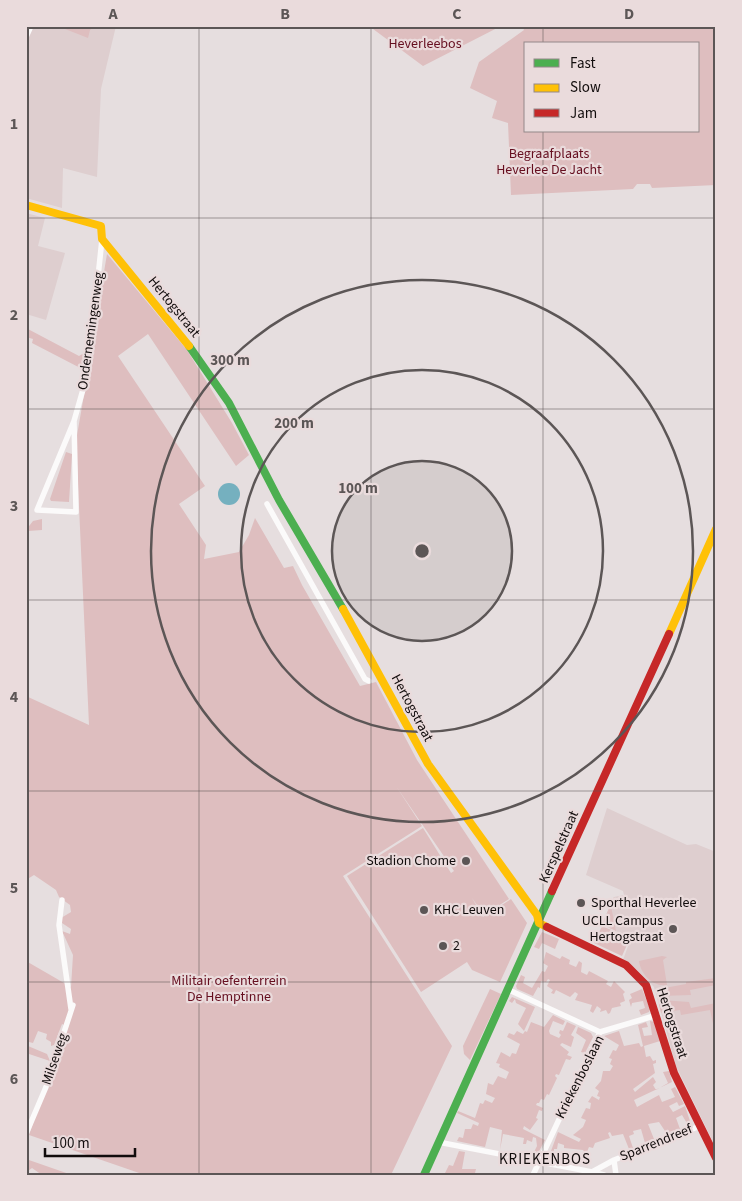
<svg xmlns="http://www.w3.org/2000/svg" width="742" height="1201" viewBox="0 0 742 1201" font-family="'Source Sans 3',sans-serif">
<rect width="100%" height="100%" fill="#e6dedf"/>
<path fill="#dececf" d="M26 26H116L101 89 97 177 63 168 62 208 26 198Z
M26 213 45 218 38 246 65 253 46 320 26 314Z
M607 808 687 845 696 844 716 852V1148L676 1066 654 987 635 968 623 960 631 938 602 925 614 897 624 895 623 891 586 875Z"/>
<path fill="#debebf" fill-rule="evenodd" d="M96 26 90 30 88 38 60 27Z
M369 26H501L423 66Z
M522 26H716V185L652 188 650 184H637L633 189 511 195 508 123 492 118 497 101 470 88 479 62 524 30ZM526 44H698V131H526Z
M107 254 187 350 232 423 249 455 236 466 148 334 118 356 205 486 179 504 206 545 204 559 239 552 249 535 255 518 284 568 293 566 302 585 360 686 376 682 417 760 509 899 484 915 472 898 483 917 511 899 527 923 500 982 472 970 467 962 421 992 347 876 423 828 451 873 454 871 396 786 422 826 343 876 452 1046 391 1175H145L29 1135 66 1026 62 1024 54 1045 51 1046V1042L46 1039 47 1034 38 1031 33 1043 29 1042 28 1046 47 1054 50 1061 26 1053V961L71 987 73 955 62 931 70 934 71 929 62 923 61 918 71 912 70 905 59 897 56 890 34 875 26 880V696L89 725 76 441 88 372 32 343 33 339 26 337V328L79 356 91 349Z
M66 452 72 454 69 502 51 501 50 499Z
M42 519V530L28 531V590L26 530 33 521Z
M614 897 616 904 611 906 616 931 602 924Z
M602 926 630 938 622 956 594 943Z
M542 932 559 939 555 949 542 943 539 949 534 947Z
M546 952 560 959 562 956 570 960 569 964 576 967 579 961 582 963 581 972 587 975 589 971 608 981 606 984 611 987 614 981 625 992 623 994 625 1001 620 1003 621 1006 612 1008 610 1013 608 1014 606 1010 600 1012 601 1009 597 1006 593 1013 590 1011 592 1005 575 1000 578 994 575 992 570 997 556 990 554 994 551 993 553 990 547 986 550 980 548 979 546 982 541 981 540 988 538 987 533 996 517 989 516 986 521 975 525 977 523 983 532 988 542 971 545 972 548 966 543 963Z
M662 956 667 957 663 960 667 985C653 987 641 975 639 961Z
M716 978V985L690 990 691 995 661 996 659 989 686 984V982Z
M490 989 501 994 470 1060 464 1054 463 1046Z
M642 989 650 1009 649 1012 641 1015 639 1010 645 1008 643 1001 632 1003 631 1007 629 1000 632 998 630 994Z
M512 997 535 1007 524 1031 518 1024 526 1008 516 1003 515 999 512 1003 509 1001Z
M661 1000 689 1002 691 1008 716 1003V1037L710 1010 681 1015 680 1010 661 1013 659 1004Z
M553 1015 565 1021 563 1025 553 1021 549 1031 550 1034 559 1038 561 1035 559 1033 560 1030 563 1031 567 1022 576 1026 571 1035 574 1037 571 1047 562 1043 560 1045 569 1052 567 1055 572 1057 570 1060 566 1059 559 1075 556 1074 555 1076 557 1078 549 1095 547 1094 544 1100 541 1099 539 1103H537L536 1105 543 1108 542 1111 539 1110 536 1118 538 1119 530 1130 524 1126 523 1129 545 1140 537 1155 532 1156 537 1146 536 1138 533 1137 532 1142 527 1140 526 1144H523L524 1138 503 1134 500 1150 502 1130 490 1127 485 1147 457 1141 459 1137 463 1138 465 1129H471L473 1124 478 1126 479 1123 457 1113 458 1111 475 1118 480 1103 483 1104 485 1100 492 1103 495 1098 486 1094 488 1083 493 1085 498 1076 506 1079 509 1072 499 1067 500 1064 496 1063 501 1052 510 1057 512 1053 516 1054 520 1044 507 1037 509 1033 514 1035 517 1031 523 1034 525 1031 527 1032 531 1022 544 1027Z
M650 1021 655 1022 660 1041 644 1046 646 1057 650 1056 653 1061 656 1060V1063L653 1064 655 1073 633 1089 635 1092 653 1077 656 1082 653 1085 656 1090 668 1083 663 1072 669 1071 672 1082 634 1100 637 1107 659 1095 662 1102 675 1097 671 1089 675 1087 684 1104 679 1106 677 1102 669 1106 673 1112 685 1106 691 1124 688 1125 682 1115 676 1118 680 1129 667 1134 659 1122 648 1124 654 1139 645 1143 641 1129 633 1131 634 1134 629 1136 633 1148 629 1149 623 1134 612 1136 610 1132 608 1133 610 1138 595 1143 593 1148 589 1147 586 1154 583 1150 564 1148V1145L558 1143 557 1149H554V1160L548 1159 558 1132 579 1142 581 1139 573 1135 583 1127 586 1120 581 1118 586 1108 590 1109 591 1103 588 1102 592 1096 599 1100 600 1097 597 1096 599 1091 595 1088 601 1081 603 1071H610L613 1066 610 1064 612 1059 609 1058 613 1050 616 1051 619 1045 604 1036 619 1031 624 1046 639 1043 641 1047 643 1046 638 1025 646 1022 648 1027 642 1028 644 1036 652 1035Z
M578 1027 591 1033 593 1037 585 1053 581 1052 586 1040 576 1033Z
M459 1151 465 1152 462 1169H476L475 1173 481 1175H444L449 1165 453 1166Z
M26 1159 72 1175H42L32 1168 28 1171Z"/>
<path fill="#75b0bf" d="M218 494a11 11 0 1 1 22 0a11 11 0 1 1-22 0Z"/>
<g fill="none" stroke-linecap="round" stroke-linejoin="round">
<path stroke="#fbfafa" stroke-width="5.5" d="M26 37 31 26
M74 421 76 512 37 510 74 421 88 372 102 239
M267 504 365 679 369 681
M62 900 59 925 71 1009
M509 990 600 1032
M26 1134 46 1087 73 1005
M438 1142 592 1172 614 1160 700 1126
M614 1160 616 1175
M592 1172 604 1175
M533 1175 600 1032 657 1015"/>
<path stroke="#4caf50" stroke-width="8" d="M189 346 229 403 279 500 343 609
M424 1175 552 891"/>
<path stroke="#ffc107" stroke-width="8" d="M26 205 101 226 102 239 189 346
M343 609 428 764 537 915 539 923 547 927
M669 634 716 529"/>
<path stroke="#c62828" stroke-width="8" d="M552 891 669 634
M547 927 626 965 646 985 674 1073 716 1158"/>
</g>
<path fill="none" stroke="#5c5656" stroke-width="1" stroke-opacity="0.55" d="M199 26V1175M371 26V1175M543 26V44M543 131V1175M26 218H716M26 409H716M26 600H716M26 791H716M26 982H716"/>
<circle cx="422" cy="551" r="90" fill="#5c5656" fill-opacity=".12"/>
<g fill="none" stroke="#5c5656" stroke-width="2.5">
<circle cx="422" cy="551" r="90"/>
<circle cx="422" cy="551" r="181"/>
<circle cx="422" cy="551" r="271"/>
</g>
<g fill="#5c5656" stroke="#eadbdc" stroke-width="2">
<circle cx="466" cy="861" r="5"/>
<circle cx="581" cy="903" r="5"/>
<circle cx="424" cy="910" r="5"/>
<circle cx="673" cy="929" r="5"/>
<circle cx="443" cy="946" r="5"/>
</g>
<g text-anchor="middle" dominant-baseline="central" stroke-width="4.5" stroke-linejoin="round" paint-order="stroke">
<g font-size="14" fill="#650e1f" stroke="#eadbdc">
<text x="425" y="44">Heverleebos</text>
<text x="549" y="154">Begraafplaats<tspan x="549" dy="16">Heverlee De Jacht</tspan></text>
<text x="229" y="981">Militair oefenterrein<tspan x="229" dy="16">De Hemptinne</tspan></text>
</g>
<g font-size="14" fill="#110c0c" stroke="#eadbdc">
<text transform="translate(174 307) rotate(51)">Hertogstraat</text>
<text transform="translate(91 331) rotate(-82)">Ondernemingenweg</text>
<text transform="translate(412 708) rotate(62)">Hertogstraat</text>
<text transform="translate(559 847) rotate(-66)">Kerspelstraat</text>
<text transform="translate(672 1023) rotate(72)">Hertogstraat</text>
<text transform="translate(55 1059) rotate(-71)">Milseweg</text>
<text transform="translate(580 1077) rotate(-63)">Kriekenboslaan</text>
<text transform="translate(656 1143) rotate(-22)">Sparrendreef</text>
</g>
<g font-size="14" fill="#110c0c" stroke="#eadbdc" text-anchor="start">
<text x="456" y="861" text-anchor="end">Stadion Chome</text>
<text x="591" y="903">Sporthal Heverlee</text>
<text x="434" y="910">KHC Leuven</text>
<text x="663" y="921" text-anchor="end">UCLL Campus<tspan x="663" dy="16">Hertogstraat</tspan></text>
<text x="453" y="946">2</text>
</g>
<g font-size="15" letter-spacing="1" fill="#110c0c" stroke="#eadbdc">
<text x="545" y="1159">KRIEKENBOS</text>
</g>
</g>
<circle cx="422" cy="551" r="8" fill="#5c5656" stroke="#eadbdc" stroke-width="2.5"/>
<g font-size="15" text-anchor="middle" font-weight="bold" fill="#5c5656" stroke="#eadbdc" stroke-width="4.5" stroke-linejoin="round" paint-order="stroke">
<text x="230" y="365">300 m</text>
<text x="294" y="428">200 m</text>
<text x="358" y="493">100 m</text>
</g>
<rect width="742" height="1201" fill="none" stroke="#eadbdc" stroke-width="55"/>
<rect x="524" y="42" width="175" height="90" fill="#eadbdc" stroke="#938889"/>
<rect x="534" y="59" width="25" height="8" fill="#4caf50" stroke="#938889"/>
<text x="570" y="68" font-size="15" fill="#110c0c">Fast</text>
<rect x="534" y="84" width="25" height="8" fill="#ffc107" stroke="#938889"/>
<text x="570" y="92" font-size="15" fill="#110c0c">Slow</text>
<rect x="534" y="109" width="25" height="8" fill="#c62828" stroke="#938889"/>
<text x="570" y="118" font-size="15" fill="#110c0c">Jam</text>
<path d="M45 1148v8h90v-8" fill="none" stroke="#110c0c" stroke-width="2.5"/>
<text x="52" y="1148" font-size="15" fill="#110c0c" stroke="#eadbdc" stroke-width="4" paint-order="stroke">100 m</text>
<rect x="28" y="28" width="686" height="1146" fill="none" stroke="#5c5656" stroke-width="2"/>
<g font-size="16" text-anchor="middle" font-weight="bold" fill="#5c5656">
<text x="113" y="19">A</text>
<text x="285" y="19">B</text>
<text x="457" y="19">C</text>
<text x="629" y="19">D</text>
<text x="14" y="129">1</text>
<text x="14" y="320">2</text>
<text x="14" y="511">3</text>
<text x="14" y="702">4</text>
<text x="14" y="893">5</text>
<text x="14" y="1084">6</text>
</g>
</svg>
